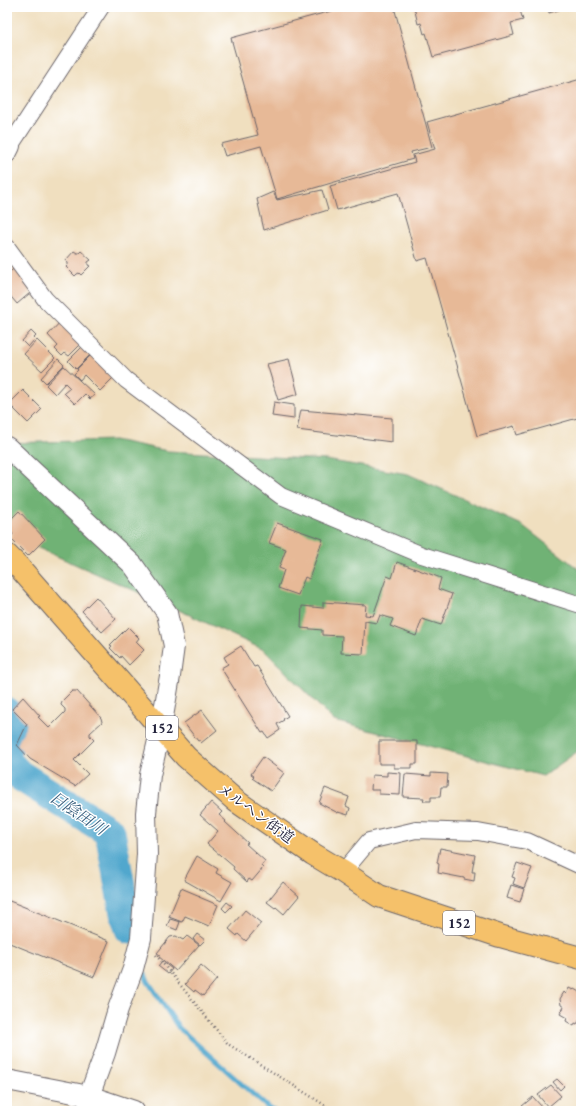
<svg xmlns="http://www.w3.org/2000/svg" width="588" height="1118" viewBox="0 0 588 1118" font-family="'EB Garamond','Noto Serif JP',serif">
<rect width="100%" height="100%" fill="#fff"/>
<filter id="ink" filterUnits="userSpaceOnUse"><feTurbulence type="fractalNoise" baseFrequency=".025" numOctaves="2"/><feDisplacementMap in="SourceGraphic" scale="8" xChannelSelector="R" yChannelSelector="G"/><feConvolveMatrix kernelMatrix="1 2 1 2 8 2 1 2 1" color-interpolation-filters="sRGB"/></filter>
<filter id="wash" filterUnits="userSpaceOnUse"><feTurbulence type="fractalNoise" baseFrequency=".012" numOctaves="4" result="noise"/><feDisplacementMap in="SourceGraphic" scale="16" xChannelSelector="R" yChannelSelector="G"/><feGaussianBlur stdDeviation="0.9" result="paint"/><feColorMatrix in="noise" values="0 0 0 0 0 0 0 0 0 0 0 0 0 0 0 0 0 1.4 0 .05"/><feComposite in="paint" operator="in"/></filter>
<g filter="url(#wash)">
<rect width="100%" height="100%" fill="#f0dfbf"/>
<path fill="#70b275" stroke="#496a58" d="M114 440 168 451 326 460 408 474 522 525 581 571V749L543 776 334 721 264 650 183 612 27 543 7 528V443Z"/>
<g fill="none" stroke-linecap="round" stroke-linejoin="round">
<path stroke="#51a7cd" stroke-width="5" d="M145 974 147 980 179 1028 266 1106 274 1111"/>
<path stroke="#51a7cd" stroke-width="31" d="M7 713 14 726 7 748
M7 762 19 775 110 832 125 913 130 929"/>
</g>
<g id="blocks">
<path fill="#e7b997" d="M346 7H394L432 147 411 152 413 159 277 199 261 146 225 156 221 144 258 135 231 38Z
M414 7H519L523 20 511 23 514 35 433 57 426 33 424 34 421 23 418 24Z
M548 7H568L549 13Z
M581 79V417L517 435 514 426 477 436 427 258 417 261 398 193 337 210 330 186 415 162 413 155 435 149 427 122Z
M322 190 328 210 264 230 257 199 273 192 277 200Z
M74 251 77 253H79L81 251 91 260 88 262V265L90 266 81 275 79 273 77 274 75 276 66 267 68 265V263L66 260Z
M16 267 33 288 29 291 30 293 17 304 7 292V274Z
M63 319 84 341 69 356 65 353 62 356 55 349 58 346 48 335Z
M31 331 36 336 34 338 35 339 28 347 22 341Z
M37 340 55 358 42 371 24 354Z
M86 343 94 351 76 369 68 361Z
M91 355 118 373 100 391 84 375 80 380 74 374 78 370 77 369Z
M58 359 64 365 46 383 41 378Z
M289 359 298 394 278 400 267 364Z
M64 366 95 395 90 399 85 394 75 404 64 393 70 388 65 383 55 394 46 385Z
M23 390 42 409 28 423 9 404Z
M274 402 294 405V419L272 416Z
M301 410 392 418V442L297 430Z
M19 511 45 539 28 556 10 538 13 534 7 528V523Z
M277 523 323 539 309 579 305 577 298 595 278 588 284 570 279 568 286 549 269 543Z
M397 562 441 578 438 589 452 594 441 625 422 619 416 636 390 626 393 619 380 615 377 623 365 621 363 654 341 653 342 636 322 635V630L301 628 302 606 323 608V602L366 605 365 615 373 616 387 576 392 578Z
M96 597 116 619 102 632 82 611Z
M128 627 139 638 136 642 144 650 129 665 121 656 120 658 110 648 112 646 110 645Z
M241 646 254 667 257 666 288 716 283 719 284 720 277 724 280 730 268 738 264 732 262 733 221 668 228 664 224 657Z
M72 691H77L101 718 102 722 90 733V736L94 740 74 760 88 774 75 786 30 759 17 745 27 724 12 709 23 697 40 716 38 717 49 728 65 712V709L61 705 62 701Z
M202 710 217 730 201 743 200 740 198 741 184 723Z
M379 741H417V764H412V768H394V764H379Z
M263 757 284 773 271 791 252 778 254 776 251 774Z
M387 772 401 773 400 795 379 794V790H371L372 775 387 776Z
M431 773 448 774 447 787H441L440 797H431V801H423L424 798 403 797 405 774 431 776Z
M325 788 349 797 346 806 350 808 348 815 338 812V813L319 803Z
M211 802 222 812 219 815 226 821 225 822 248 843 246 844 265 861 261 866 263 868 252 881 249 879 247 882 233 869 234 867 207 844 218 831 200 815Z
M440 848 475 855 472 872H475L474 881 464 879V878L438 873 439 864 437 863Z
M197 856 218 869 216 873 232 882 221 901 184 880Z
M517 863 532 868 524 888 513 884 515 878 512 877Z
M283 882 299 896 284 914 276 907 275 908 267 902Z
M511 885 524 889 520 902 507 898Z
M181 888 200 896 199 897 218 905 209 926 185 916 182 922 169 917Z
M7 900 109 941 94 977 7 942Z
M227 902 232 906 226 912 222 908Z
M245 910 261 923 246 941 238 934 237 936 229 929Z
M170 919 180 922 177 930 167 926Z
M197 934 205 940 200 945 193 939Z
M176 936 183 940 187 936 199 945 176 971 158 956 160 955 157 953 170 937Z
M162 961 172 969 168 974 158 966Z
M201 965 217 979 203 996 195 990 194 992 185 984Z
M569 988 573 990 574 989 581 993V1018L577 1024 575 1023 574 1026 566 1021 567 1018 560 1014 564 1007 561 1005 560 999 564 992 566 994Z
M557 1079 564 1086 560 1090 553 1082Z
M551 1085 561 1096 548 1107 538 1095Z
M533 1097 542 1107 537 1111H516Z"/>
</g>
</g>
<g filter="url(#ink)">
<use href="#blocks" fill-opacity="0" stroke="#6a6469" stroke-width="1"/>
<g fill="none" stroke-linecap="round" stroke-linejoin="round">
<defs>
<path id="minor" d="M10 146 101 7
M7 247 45 299 126 380 281 496 422 555 581 605
M343 872 369 841 416 830 478 832 527 841 581 866"/>
<path id="tertiary" d="M7 137 10 146 7 152
M7 447 133 565 167 613 174 646 170 676 161 728 150 775 146 813 147 854 141 938 133 969 118 1009 105 1053 89 1096 88 1111
M7 1080 89 1096 134 1111"/>
<path id="trunk" d="M7 555 18 566 186 757 236 801 313 854 343 872 379 896 500 936 581 958"/>
</defs>
<use href="#minor" stroke="#6a6469" stroke-width="18"/>
<use href="#tertiary" stroke="#6a6469" stroke-width="22"/>
<use href="#trunk" stroke="#6a6469" stroke-width="24"/>
<path stroke="#6a6469" stroke-width="2.5" stroke-dasharray="1 3" stroke-linecap="butt" d="M156 955 228 1044 334 1111"/>
<use href="#minor" stroke="#fff" stroke-width="16"/>
<use href="#tertiary" stroke="#fff" stroke-width="20"/>
<use href="#trunk" stroke="#f5c16b" stroke-width="22"/>
</g>
</g>
<g text-anchor="middle" dominant-baseline="central" stroke-width="3" stroke-linejoin="round" paint-order="stroke">
<g fill="#fff" stroke="#646476" stroke-width="1">
<rect x="146" y="716" width="32" height="24" rx="3"/>
<rect x="443" y="911" width="32" height="24" rx="3"/>
</g>
<g font-size="14" font-weight="bold" fill="#22223b">
<text x="162" y="728">152</text>
<text x="459" y="923">152</text>
</g>
<g font-size="15" fill="#22223b" stroke="#fff">
<text transform="translate(256 813) rotate(36)">メルヘン街道</text>
</g>
<g font-size="16" font-style="italic" fill="#375e7d" stroke="#fff">
<text transform="translate(78 813) rotate(34)">日陰田川</text>
</g>
</g>
<rect width="588" height="1118" fill="none" stroke="#fff" stroke-width="24"/>
</svg>
